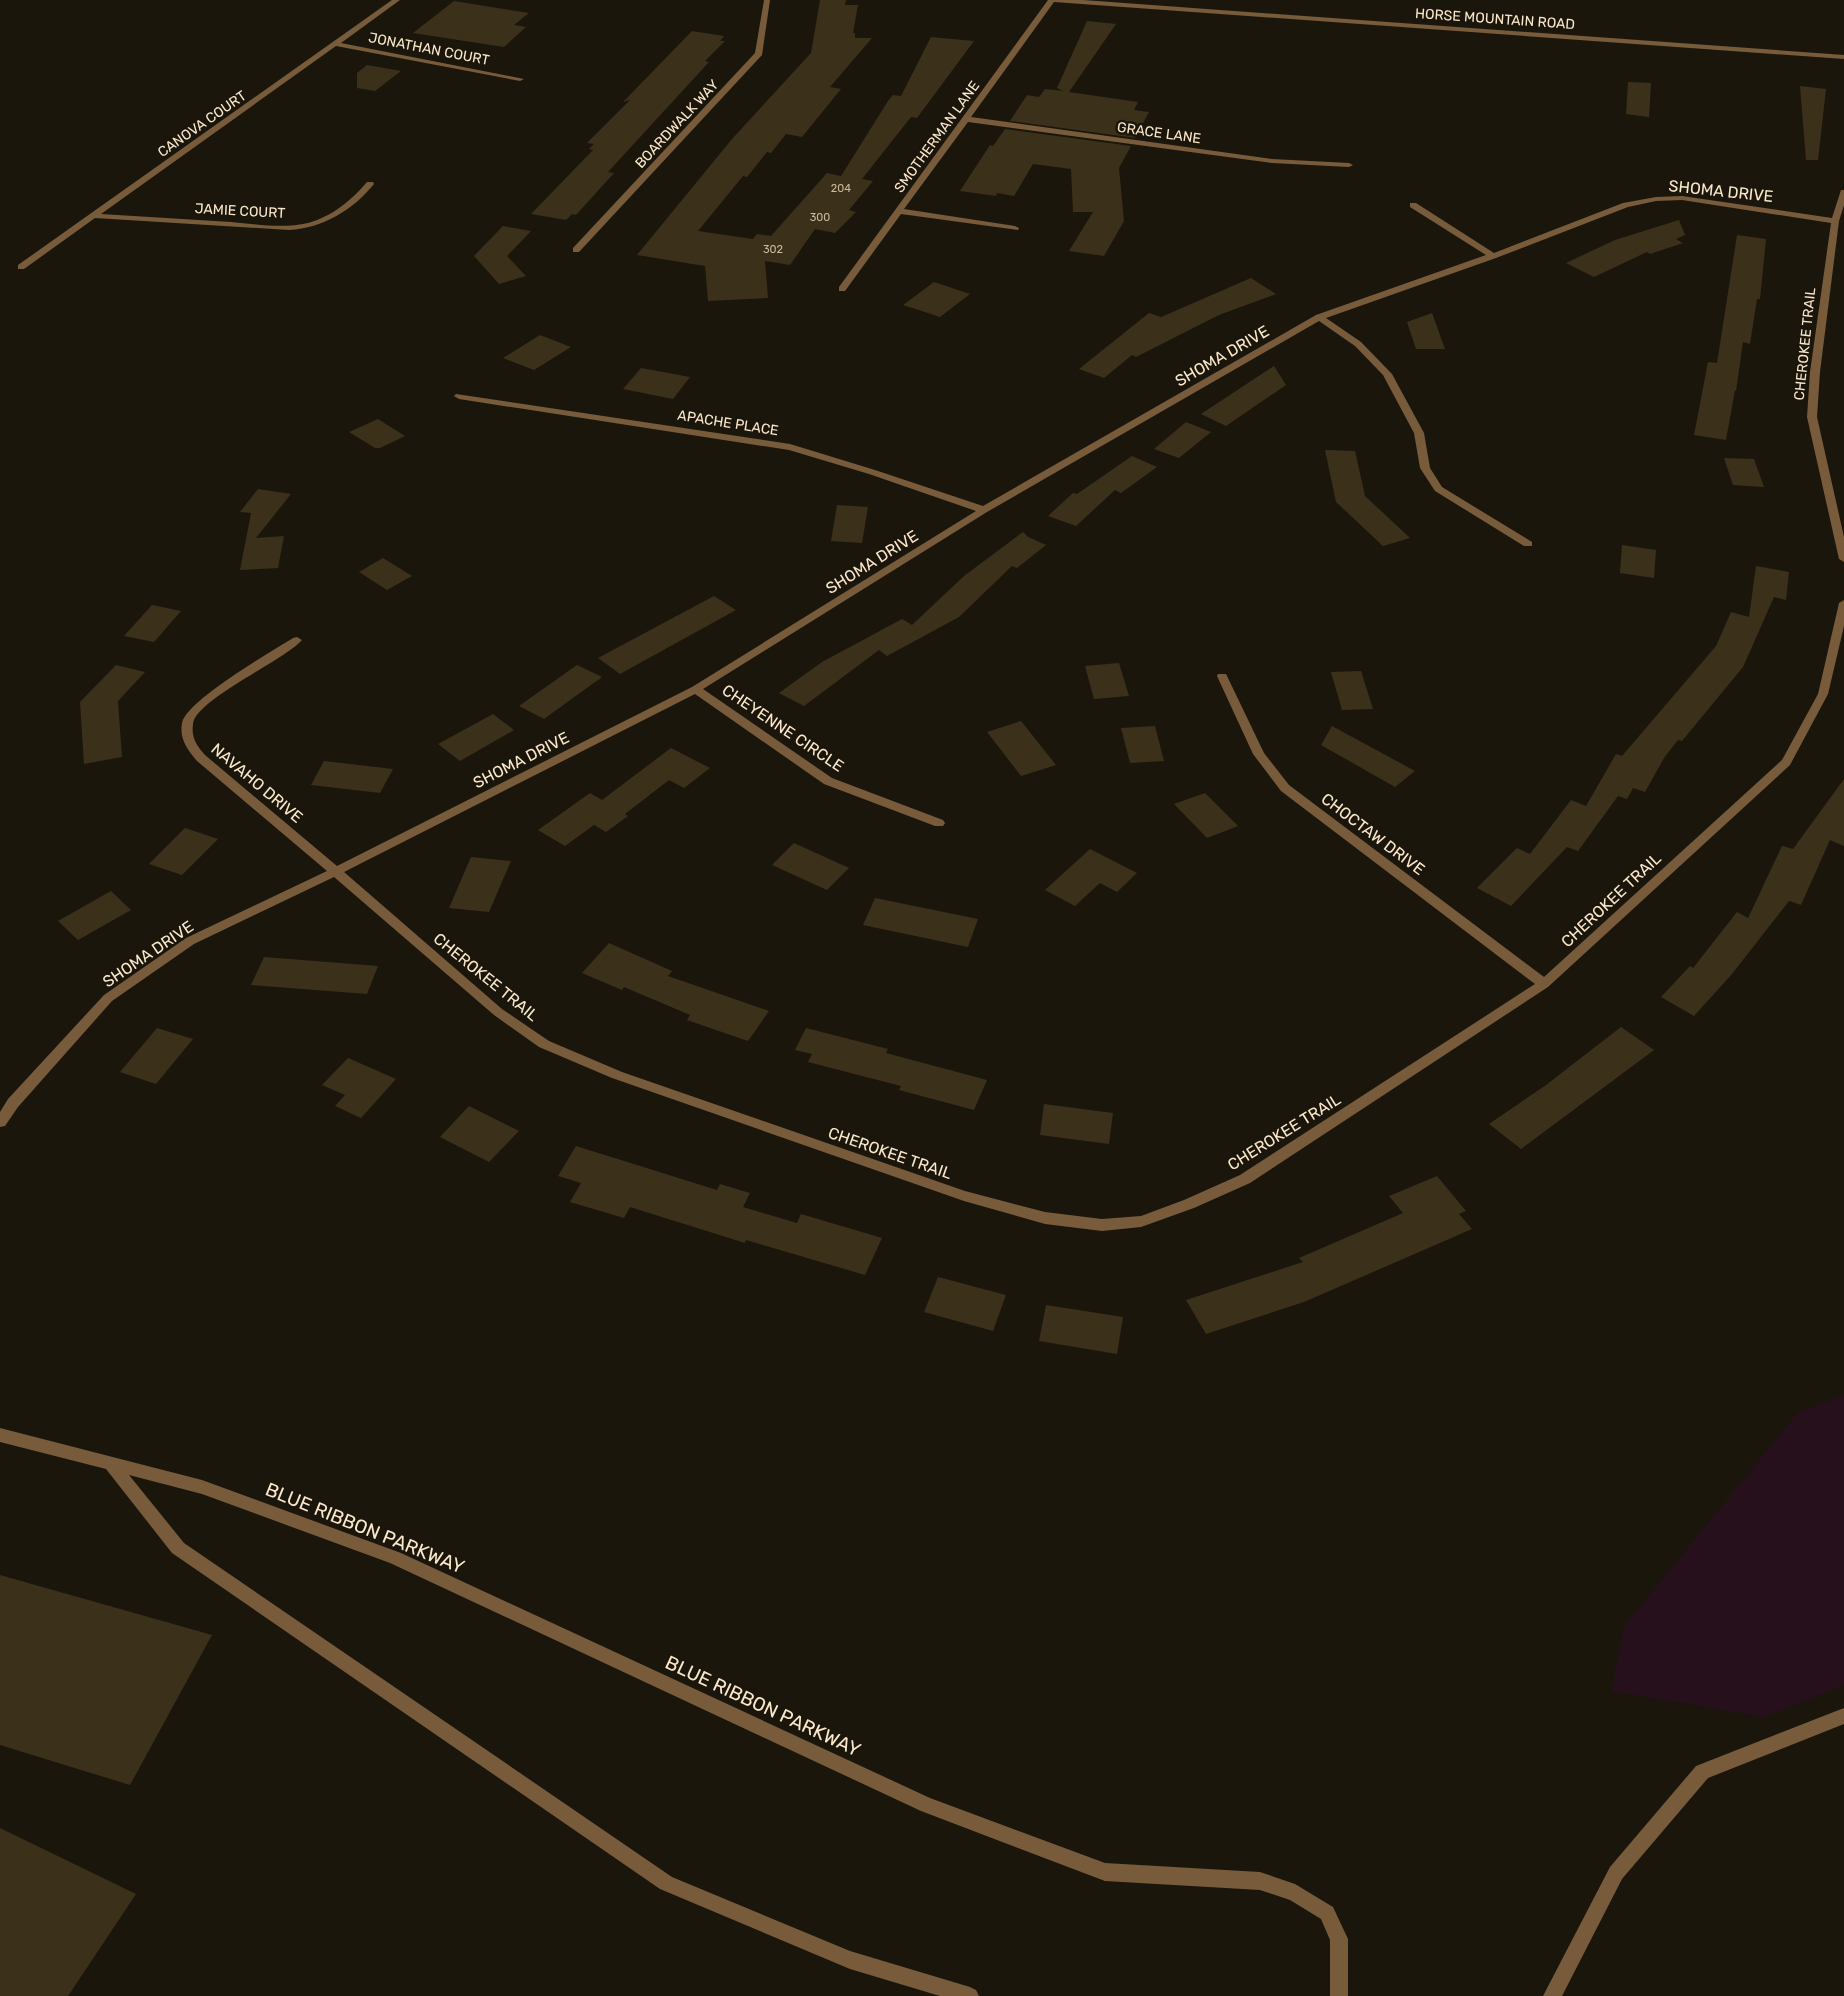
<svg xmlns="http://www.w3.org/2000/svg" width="1844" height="1996" viewBox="0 0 1844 1996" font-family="Rubik,sans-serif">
<rect width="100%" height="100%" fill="#1b160c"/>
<path fill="#25101b" d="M1844 1395V1685L1764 1717 1611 1691 1624 1626 1798 1412Z"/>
<path fill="#3b311a" d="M820 0H846L845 5H858L853 33H855V38H872L830 87 841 89 802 137 786 134 771 153 767 152 747 177 743 176 698 231 753 239 757 234 771 236 827 173 841 176 888 101 893 95 901 96 931 37 974 41 917 118 911 117 862 179 873 181 849 210 856 212 835 233 815 229 790 265 765 261 768 298 708 301 705 266 637 255 732 139 811 53Z
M454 1 529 13 514 25 526 27 504 47 413 33Z
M1087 21 1116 24 1069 92 1138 102 1134 110 1149 112 1135 138 1010 121 1027 95 1039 97 1045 89 1063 91 1057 88Z
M692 31 724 36 720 41H725L705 61 709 62 608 172 614 173 576 215 572 214 566 220 531 214 593 150 589 149 594 144 587 143 630 100 623 102Z
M367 65 401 71 375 91 357 88V73Z
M1628 82 1651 83 1649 117 1626 114Z
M1800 86 1826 89 1818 160H1806Z
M1005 129 1131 146 1119 168 1124 221 1104 256 1069 251 1093 212H1073L1071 169 1033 164 1014 196 997 193 996 196 960 191 990 145 993 146Z
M1679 220 1685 235 1676 239 1683 243 1650 254 1647 252 1594 277 1566 263 1615 240Z
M503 226 531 231 507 256 526 276 499 284 474 256Z
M1737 235 1766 239 1760 299H1757L1750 344 1743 342 1736 391 1735 390 1726 440 1694 435 1708 362 1717 363Z
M1251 278 1276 294 1219 315 1136 357 1132 355 1104 378 1079 369 1149 313 1161 317Z
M934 282 970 294 940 317 903 305Z
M1432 313 1445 349H1416L1407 322Z
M540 335 571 347 534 370 503 358Z
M1274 366 1286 385 1226 426 1201 414Z
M641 368 690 377 673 399 623 389Z
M378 419 405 436 380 448H375L349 432Z
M1186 422 1211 432 1179 458 1154 449Z
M1325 450 1355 451 1365 496 1410 538 1383 546 1336 502Z
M1132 456 1157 467 1121 493 1115 490 1076 526 1048 516 1073 493 1077 494Z
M1724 458 1754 459 1764 487 1733 485Z
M258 489 291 494 256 538 284 536 278 568 240 570 251 513 240 512Z
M837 505 868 507 862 543 831 541Z
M1023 532 1028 537 1046 545 1017 568 1012 566 959 617 887 656 879 650 804 706 779 693 822 662 902 619 912 625 964 576Z
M1622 545 1656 550 1654 578 1620 573Z
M383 558 412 576 387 590 359 572Z
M1756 566 1789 572 1786 600 1774 597 1743 667 1682 741 1678 740 1664 758 1645 792 1633 788 1627 799 1618 796 1578 851 1567 847 1511 906 1477 888 1517 848 1530 854 1571 800 1586 806 1616 754 1622 756 1716 646 1731 612 1749 617Z
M714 596 736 610 620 674 598 658Z
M152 605 181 611 154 642 124 636Z
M1119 663 1129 696 1094 699 1085 666Z
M116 665 145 672 118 701 122 757 84 764 80 702Z
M577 665 602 677 544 719 519 706Z
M1361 671 1373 709 1342 710 1331 672Z
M493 714 514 730 460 761 438 744Z
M1021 721 1056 765 1021 776 987 732Z
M1155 726 1164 761 1130 763 1121 728Z
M1332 726 1415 771 1395 787 1321 745Z
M671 748 710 768 684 788 669 780 625 814 628 816 606 832 594 825 565 846 538 830 590 793 602 800Z
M324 761 393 769 380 793 311 785Z
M1844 779V846L1830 840 1801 905 1789 901 1732 974 1694 1016 1661 997 1690 966 1693 968 1737 912 1748 918 1782 846 1793 849Z
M1205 793 1238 826 1207 838 1174 804Z
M185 828 218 839 182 875 149 864Z
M794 843 849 868 827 890 772 865Z
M1090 849 1137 873 1117 892 1100 883 1075 906 1045 890Z
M471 857 511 861 489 912 449 908Z
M111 891 131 910 78 940 58 921Z
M875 898 978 919 968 947 863 925Z
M609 943 672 971 668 976 769 1011 748 1041 687 1020 690 1015 624 987 622 990 582 973Z
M264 957 378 966 367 994 251 985Z
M1621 1027 1654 1050 1521 1149 1489 1124 1546 1085Z
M157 1028 193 1039 156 1084 120 1072Z
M806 1028 888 1049 886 1053 987 1080 974 1110 899 1090 901 1086 808 1062 812 1054 795 1050Z
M348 1058 396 1079 361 1118 335 1106 345 1095 322 1085Z
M1044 1104 1113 1113 1109 1144 1040 1135Z
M469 1106 519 1131 489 1162 440 1137Z
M576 1146 717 1190 720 1184 750 1193 743 1207 797 1223 801 1214 882 1238 865 1275 746 1240 745 1243 630 1207 624 1218 570 1202 581 1183 558 1176Z
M1437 1176 1466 1211 1459 1214 1472 1229 1304 1302 1206 1334 1186 1300 1303 1262 1299 1258 1403 1213 1389 1196Z
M938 1277 1006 1295 993 1331 924 1312Z
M1046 1305 1123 1317 1117 1354 1039 1341Z
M0 1575 212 1635 130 1785 0 1745Z
M0 1828 136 1894 68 1996H0Z"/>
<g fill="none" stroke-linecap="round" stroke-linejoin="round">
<path fill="#775b3b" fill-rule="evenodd" d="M392 0H400L341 43 524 79 520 81 336 46 101 214C144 217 188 219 231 222 256 224 283 229 308 223 331 217 352 200 367 182H373L374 184C353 210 323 228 289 230L95 218 24 269H18V265Z
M764 0H770L762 55 579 252H573V248L755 53Z
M1048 0H1083L1844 55V59L1054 2 971 117 1272 159 1349 163 1353 165 1349 167 1272 163 968 122 904 209 1015 226 1019 228 1018 230 901 214 845 291H839V287Z
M1841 190H1844V205L1839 221 1820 372 1817 417 1844 537V562L1839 559 1807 417 1810 372 1831 223 1682 200 1656 201 1628 207 1496 258 1326 318 1361 342 1392 374 1424 433 1430 468 1442 487 1532 542V546H1524L1435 491 1420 468 1414 433 1383 375 1355 346 1319 321 987 512 703 689 832 778 943 820 945 823 943 826H935L824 784 695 694 344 872 502 1009 549 1041 622 1072 965 1191 1045 1212 1102 1219 1141 1216 1184 1200 1240 1175 1535 984 1281 791 1253 754 1217 676 1218 674H1226L1227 676 1264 753 1289 785 1544 977 1782 760 1818 694 1839 603 1844 600V626L1828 694 1790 765 1548 987 1250 1183 1194 1208 1141 1227 1102 1231 1045 1224 964 1201 612 1078 539 1047 494 1015 334 877 194 944 112 1001 18 1107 5 1126 0 1127V1112L8 1099 104 995 186 938 327 871 197 761C188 750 179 739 182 723 186 701 272 651 293 638L297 637 302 640C285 660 195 700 193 724 191 738 197 746 205 755L337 866 692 687 976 511 869 474 789 450 459 399 454 396 456 394 790 444 875 470 983 506 1316 315 1486 255 1410 207V203H1416L1494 253 1623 203 1656 197 1682 196 1832 218Z
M0 1428 202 1480 401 1553 930 1798 1105 1863 1260 1872 1295 1884 1333 1907 1348 1939V1996H1330V1940L1321 1919 1290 1900 1260 1890 1105 1881 921 1811 390 1563 202 1494 129 1475 184 1543 672 1877 850 1951 970 1987 976 1990 979 1996H940L850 1969 660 1889 172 1553 106 1469 0 1442Z
M1844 1708V1724L1708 1778 1622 1879 1562 1996H1543L1610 1867 1696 1766Z"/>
</g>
<g text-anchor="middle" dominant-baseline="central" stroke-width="5" stroke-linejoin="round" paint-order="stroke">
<g font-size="11" fill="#cbba9f">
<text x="841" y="188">204</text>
<text x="820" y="217">300</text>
<text x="773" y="249">302</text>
</g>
<g font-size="14" fill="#fbe8cb" stroke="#1b160c">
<text transform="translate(1495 19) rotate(4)">HORSE MOUNTAIN ROAD</text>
<text transform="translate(429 49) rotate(11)">JONATHAN COURT</text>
<text transform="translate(202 124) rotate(-35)">CANOVA COURT</text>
<text transform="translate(677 124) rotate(-47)">BOARDWALK WAY</text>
<text transform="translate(1159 133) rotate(8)">GRACE LANE</text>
<text transform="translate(937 137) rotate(-54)">SMOTHERMAN LANE</text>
<text transform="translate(240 211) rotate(3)">JAMIE COURT</text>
<text transform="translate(1805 344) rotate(-84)">CHEROKEE TRAIL</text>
<text transform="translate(728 423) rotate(9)">APACHE PLACE</text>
</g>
<g font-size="16" fill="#fbe8cb" stroke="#1b160c">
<text transform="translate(1721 191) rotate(6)">SHOMA DRIVE</text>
<text transform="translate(1222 356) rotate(-30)">SHOMA DRIVE</text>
<text transform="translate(872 562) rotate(-32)">SHOMA DRIVE</text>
<text transform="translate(783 728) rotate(34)">CHEYENNE CIRCLE</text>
<text transform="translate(521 760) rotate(-27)">SHOMA DRIVE</text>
<text transform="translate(257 783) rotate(40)">NAVAHO DRIVE</text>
<text transform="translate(1373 834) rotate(37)">CHOCTAW DRIVE</text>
<text transform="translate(1611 900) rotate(-43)">CHEROKEE TRAIL</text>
<text transform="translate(148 954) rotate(-34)">SHOMA DRIVE</text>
<text transform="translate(486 977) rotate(39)">CHEROKEE TRAIL</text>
<text transform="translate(1284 1132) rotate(-32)">CHEROKEE TRAIL</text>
<text transform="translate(890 1153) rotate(19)">CHEROKEE TRAIL</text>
</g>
<g font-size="19" fill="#fbe8cb" stroke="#1b160c">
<text transform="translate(365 1528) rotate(22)">BLUE RIBBON PARKWAY</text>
<text transform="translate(763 1706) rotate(25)">BLUE RIBBON PARKWAY</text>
</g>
</g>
</svg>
